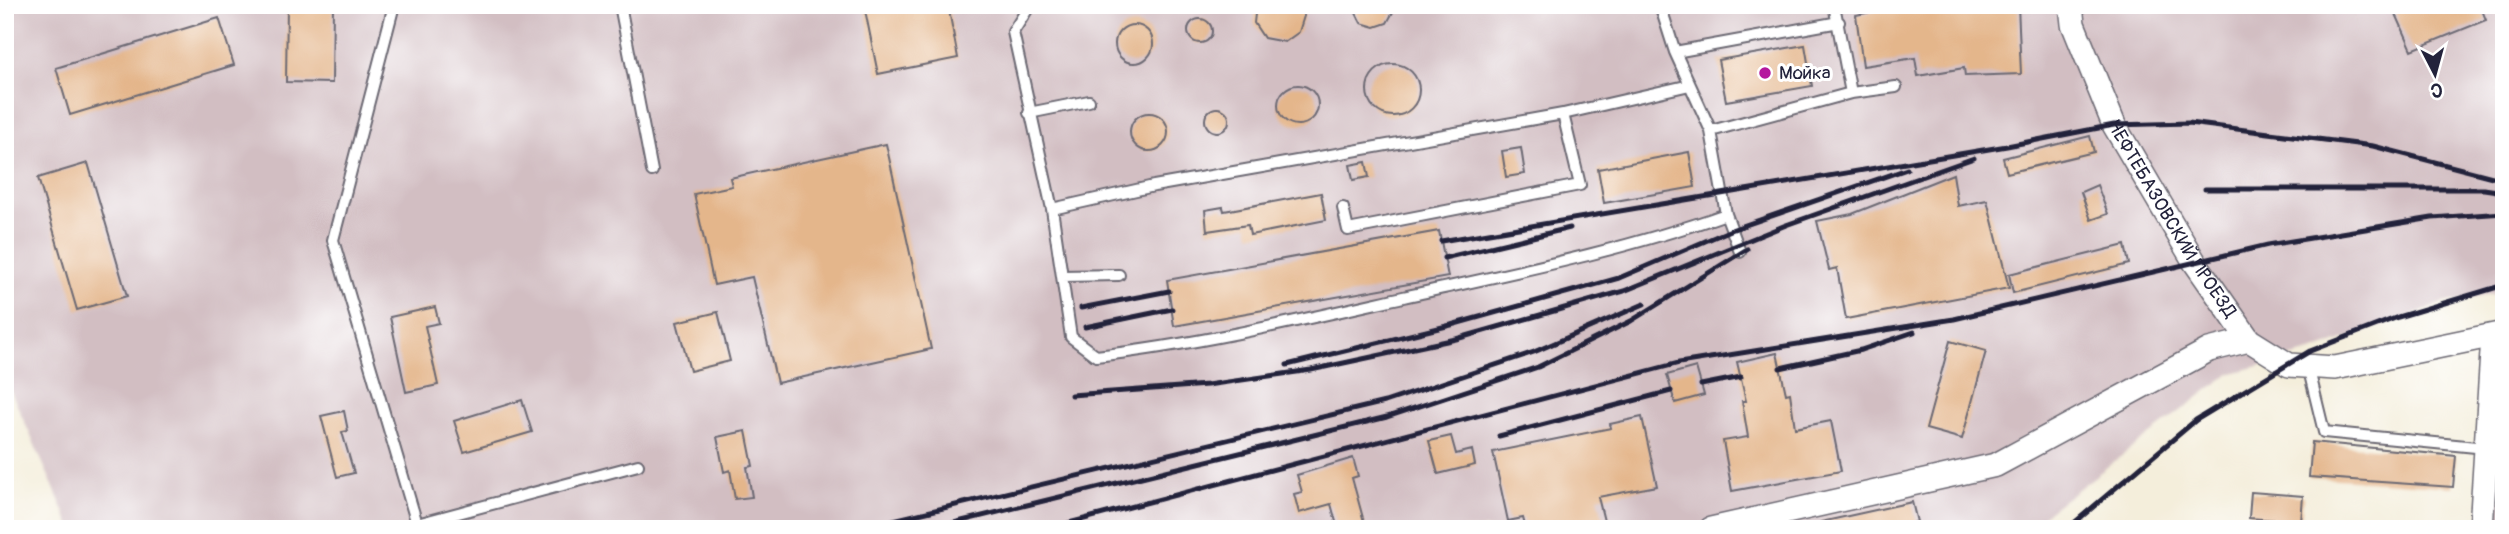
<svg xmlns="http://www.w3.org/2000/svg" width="2509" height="534" viewBox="0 0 2509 534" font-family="Pangolin,sans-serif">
<rect width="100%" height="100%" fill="#fff"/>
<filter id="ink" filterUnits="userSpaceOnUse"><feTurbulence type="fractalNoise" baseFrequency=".0143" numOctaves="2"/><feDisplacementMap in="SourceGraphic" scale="14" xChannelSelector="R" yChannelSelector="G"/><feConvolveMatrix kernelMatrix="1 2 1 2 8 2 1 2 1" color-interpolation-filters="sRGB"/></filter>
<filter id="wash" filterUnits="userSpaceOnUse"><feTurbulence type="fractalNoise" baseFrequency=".00686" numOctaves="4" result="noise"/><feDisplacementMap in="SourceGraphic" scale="28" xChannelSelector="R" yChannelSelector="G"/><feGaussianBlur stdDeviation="1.57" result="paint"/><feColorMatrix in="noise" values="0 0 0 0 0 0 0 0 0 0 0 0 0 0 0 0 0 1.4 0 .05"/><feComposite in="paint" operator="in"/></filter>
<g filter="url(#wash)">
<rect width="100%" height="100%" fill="#f4eedb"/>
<path fill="#d2bec2" d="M5 5H2504V331L2501 292 2443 303 2311 352 2229 374 2044 515 2033 529H72L5 378Z
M2504 394V529H2496Z"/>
<g id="blocks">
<path fill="#e4b68b" d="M287 5H333L332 83 286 82Z
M864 5H948L958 58 878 74Z
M1256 5H1302L1304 16 1299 32 1285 42 1264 38 1254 23Z
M1352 5H1397L1387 23 1375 27 1361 23Z
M1906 5H2018L2021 74 1965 76 1964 68 1918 76 1915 58 1863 66 1856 15Z
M2392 5H2480L2486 20 2412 50Z
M219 18 234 65 70 115 56 68Z
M1188 31a12 12 0 1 1 24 0a12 12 0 1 1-24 0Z
M1115 44a19 19 0 1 1 38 0a19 19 0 1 1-38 0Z
M1805 45 1812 86 1726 101 1718 60Z
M1367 90a26 26 0 1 1 52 0a26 26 0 1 1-52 0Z
M1278 105a20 20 0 1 1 40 0a20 20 0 1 1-40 0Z
M1205 120a12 12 0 1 1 24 0a12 12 0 1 1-24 0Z
M1130 132a19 19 0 1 1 38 0a19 19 0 1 1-38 0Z
M2090 136 2094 152 2007 173 2003 158Z
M886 144 931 349 777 383 752 277 714 285 694 194 732 186 730 178Z
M1521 148 1525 174 1506 177 1502 151Z
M1689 152 1695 187 1604 203 1598 169Z
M1366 162 1369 177 1353 180 1350 165Z
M88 163 127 296 77 310 38 178Z
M1953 174 1958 206 1987 200 2009 288 1846 319 1837 268 1829 270 1817 221 1852 214Z
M2097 185 2108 214 2091 220 2081 192Z
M1321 193 1326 220 1250 235 1248 225 1207 231 1205 210 1223 207 1224 211Z
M1439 231 1448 277 1174 326 1167 280Z
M2125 245 2129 264 2013 293 2009 274Z
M435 307 439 323 425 326 438 385 406 392 390 317Z
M718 312 730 361 690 371 677 322Z
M1950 341 1986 351 1962 439 1926 429Z
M1777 353 1786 394 1790 393 1795 428 1831 421 1841 471 1732 491 1723 441 1748 437 1742 401H1746L1737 362Z
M1696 367 1704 395 1675 403 1667 375Z
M522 400 532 432 464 452 454 421Z
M344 411 348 431 342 432 354 473 337 477 321 416Z
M1642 417 1657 486 1598 497 1606 529H1526L1523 518 1508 521 1493 452 1611 428 1610 424Z
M746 431 753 466 747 467 752 497 735 499 730 470 724 472 717 437Z
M1451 436 1456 454 1472 450 1475 465 1438 474 1429 441Z
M2312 442 2456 456 2453 487 2309 477Z
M1353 458 1358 476 1352 478 1366 529H1338L1331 504 1299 513 1294 494 1302 492 1297 475Z
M2251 492 2303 496 2301 522 2249 518Z
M1912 502 1917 522 1885 529H1822L1821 522Z"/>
</g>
</g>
<g filter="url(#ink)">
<use href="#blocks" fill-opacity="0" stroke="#6c6973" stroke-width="2"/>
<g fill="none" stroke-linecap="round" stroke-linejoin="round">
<defs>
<path id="lane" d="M394 5 333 240 417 524 638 465
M620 5 652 171
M1030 5 1013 32 1052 209 1071 337 1096 356C1200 344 1301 320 1403 297 1511 273 1622 251 1726 214L1711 131
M1660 5 1675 52 1711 131 1851 93 1896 87
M1834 5 1851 93
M1675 52 1839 22
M1029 113 1089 101
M1343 208 1348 230 1580 185 1563 114 1690 85
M1052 209 1154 186 1563 114
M1726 214 1740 252
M1062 276 1119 275
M2308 366 2324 432 2486 448"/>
<g id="street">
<path id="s1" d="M2071 5 2073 24 2114 125 2194 261 2249 340 2289 365 2335 368 2504 333"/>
<path d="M1711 529 1996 465 2209 350 2249 340"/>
<path d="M2481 529 2493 336"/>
</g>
</defs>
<use href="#lane" stroke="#6c6973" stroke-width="14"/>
<use href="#street" stroke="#6c6973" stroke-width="26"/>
<use href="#lane" stroke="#fff" stroke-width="10"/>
<use href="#street" stroke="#fff" stroke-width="23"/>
<path stroke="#22223b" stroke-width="5" d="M2205 189H2484L2504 192
M1441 241 2007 146 2114 125 2189 123 2373 146 2504 180
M1444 258 1570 228
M1081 308 1169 291
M1085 327 1172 309
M1287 365 1451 325 1619 278 1731 230 1907 169
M1780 368 1861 350 1914 332
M1701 385 1741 377
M1071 395 1207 385 1311 370 1456 339 1624 291 1786 225 1974 158
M1499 436 1671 391
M856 529 1385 402 1534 352 1644 304
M929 529 1387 417 1538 367 1631 321 1747 249
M1046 529 1679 363 1954 319 2268 245 2432 218 2504 213
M2067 529 2196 420 2310 351 2398 317 2504 285"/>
</g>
</g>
<circle fill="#b5179e" stroke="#fff" stroke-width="2.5" cx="1765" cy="73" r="7"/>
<g text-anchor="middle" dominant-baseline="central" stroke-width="6" stroke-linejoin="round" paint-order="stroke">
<g font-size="19" fill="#22223b" stroke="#fff" text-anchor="start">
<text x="1779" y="73">Мойка</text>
</g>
<g font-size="19" fill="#22223b" stroke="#fff">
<text stroke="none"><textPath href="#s1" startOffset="238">НЕФТЕБАЗОВСКИЙ ПРОЕЗД</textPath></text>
</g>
</g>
<rect width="2509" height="534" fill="none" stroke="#fff" stroke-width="28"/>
<g transform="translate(2435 74) rotate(174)" stroke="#ffffff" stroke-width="5" paint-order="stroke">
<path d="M0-5L12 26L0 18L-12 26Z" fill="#22223b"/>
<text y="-10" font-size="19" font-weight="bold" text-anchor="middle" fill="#22223b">С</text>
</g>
</svg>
